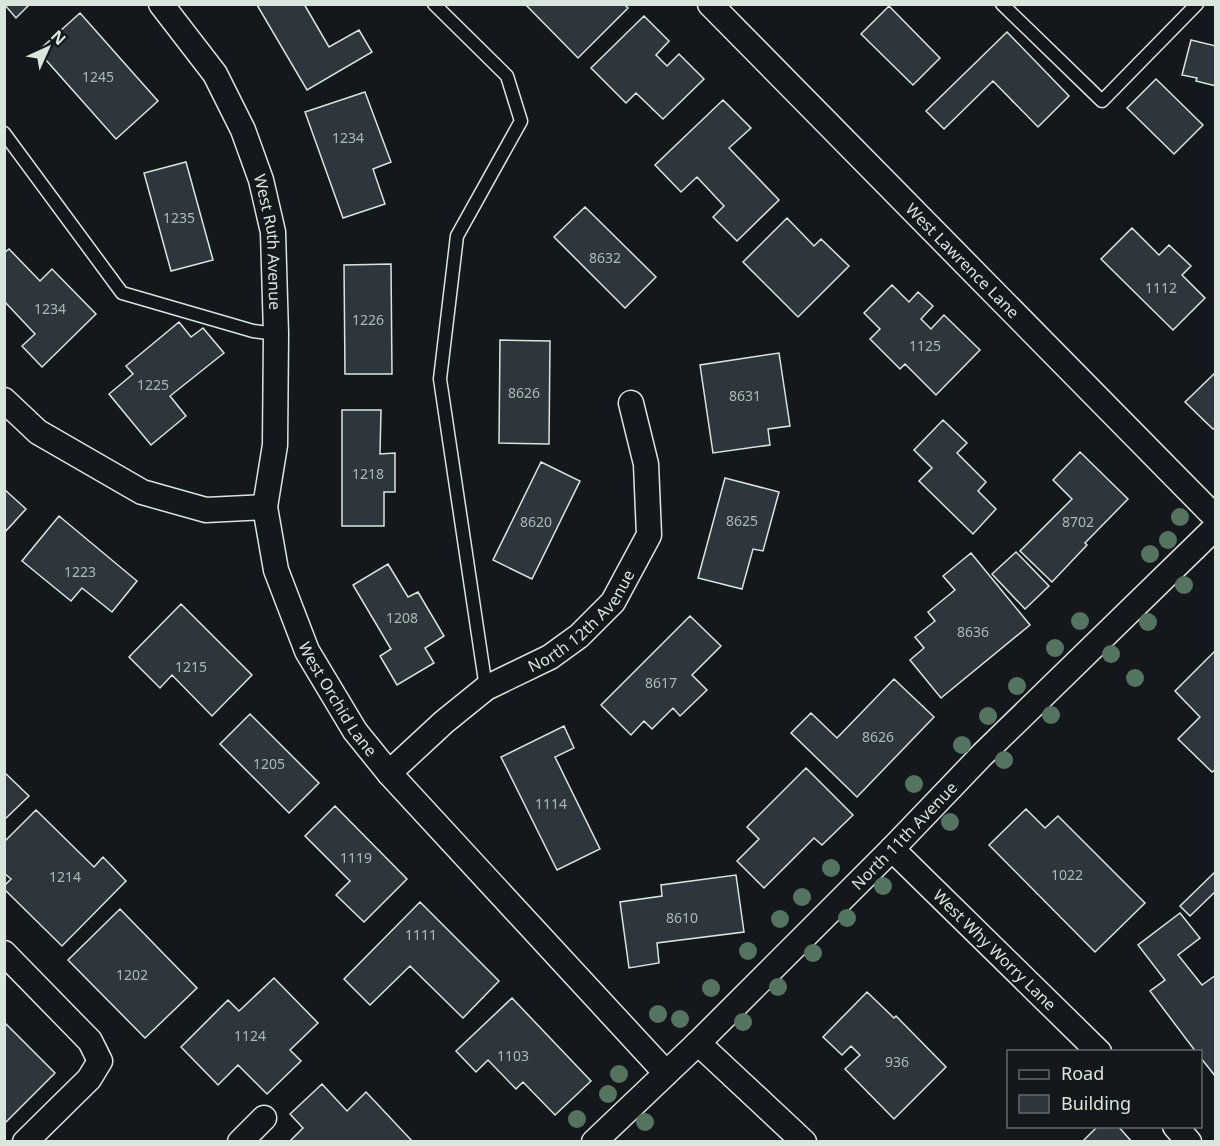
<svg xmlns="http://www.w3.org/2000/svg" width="1220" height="1146" viewBox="0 0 1220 1146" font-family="'Noto Sans',sans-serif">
<rect width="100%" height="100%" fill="#14181c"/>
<path fill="#2c363c" stroke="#d8e6dc" stroke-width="1.5" d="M4 4H30L16 18Z
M304 4 329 47 359 30 372 52 307 90 257 5Z
M525 4H624L628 8 578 58Z
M889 6 940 58 913 85 861 34Z
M80 13 158 101 116 139 38 51Z
M644 16 669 41 656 55 667 66 679 54 704 79 663 119 636 93 626 103 591 68Z
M1007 32 1069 96 1038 127 993 81 944 129 926 111Z
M1191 40 1216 46V86L1196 81 1197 78 1182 75Z
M1156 79 1203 125 1174 154 1127 108Z
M365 92 391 162 373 169 385 204 343 218 305 112Z
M723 100 751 128 729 148 779 200 737 241 713 217 724 206 697 177 681 192 655 165Z
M186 162 213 260 171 271 144 173Z
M585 207 656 277 625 308 554 237Z
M787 218 814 246 821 239 849 266 798 317 743 262Z
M1132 228 1159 255 1169 245 1191 266 1182 275 1205 298 1173 330 1101 259Z
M9 249 40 281 52 269 96 314 42 367 22 346 35 334 4 301V253Z
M391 264 392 374H345L344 265Z
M892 285 909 302 918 292 933 306 921 319 931 329 944 315 980 350 936 395 905 364 900 369 870 339 880 329 864 313Z
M179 322 191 337 203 328 224 353 170 396 186 416 151 445 109 394 133 374 126 366Z
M500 340 550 341 549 444 499 443Z
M779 353 790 426 768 429 770 445 713 453 700 365Z
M1216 372V427L1213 429 1185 402Z
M342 410H381L380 454 395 453V492H384V526H342Z
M943 420 967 443 957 453 986 482 978 491 996 509 973 534 919 481 932 468 914 450Z
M1080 452 1128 499 1085 543 1087 545 1052 582 1020 551 1072 499 1053 480Z
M541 462 580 481 532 579 493 560Z
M725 478 779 492 763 551 753 549 742 589 698 578Z
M4 489 26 509 4 533Z
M59 516 137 581 112 612 82 588 71 601 22 561Z
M1016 552 1049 586 1025 609 992 574Z
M971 553 1030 625 941 698 910 660 924 648 915 637 935 621 928 612 955 590 943 576Z
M388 564 408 597 418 592 444 636 425 648 434 663 397 685 380 656 391 649 353 585Z
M181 604 252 675 212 716 172 675 160 688 129 657Z
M690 616 721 646 692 675 707 690 680 716 673 708 652 729 644 721 631 735 601 705Z
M1216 650V769L1212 772 1178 739 1200 717 1175 691Z
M894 679 934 717 857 797 791 733 811 713 837 738Z
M250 714 319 783 289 813 220 744Z
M564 726 574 748 555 757 600 849 557 870 501 757Z
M806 768 853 815 822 845 814 838 764 888 737 861 759 839 747 827Z
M4 772 29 796 4 820Z
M335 806 407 879 364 922 336 895 350 881 305 836Z
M1026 809 1045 828 1058 816 1145 903 1095 952 989 845Z
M36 810 94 867 103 857 126 881 62 946 4 889V886L11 879 4 873V842Z
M1216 871V891L1190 916 1180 906Z
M736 875 744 932 657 943 659 963 629 968 620 902 662 896 661 885Z
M420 902 499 981 463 1018 410 966 370 1005 344 979Z
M120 909 197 988 145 1038 68 960Z
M1180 913 1200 938 1178 955 1202 985 1216 975V1077L1200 1057V1052H1196L1150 991 1165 980 1138 945Z
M274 978 318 1023 290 1050 301 1061 267 1094 238 1065 218 1085 181 1047 228 1000 239 1011Z
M867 992 894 1018 896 1016 946 1067 894 1119 845 1069 860 1055 851 1046 842 1055 823 1037Z
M512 998 591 1081 555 1115 523 1082 516 1089 488 1060 476 1072 456 1051Z
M4 1022 55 1073 4 1124Z
M322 1084 347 1111 366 1092 413 1142H289L303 1128 290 1114Z
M1098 1126H1118L1132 1142H1082Z"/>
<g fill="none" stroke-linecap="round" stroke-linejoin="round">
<defs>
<path id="service" d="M434 4 507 76 521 121 457 236 440 379 486 688
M1002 4 1102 101 1197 4
M4 133 122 293 253 331 276 334"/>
<g id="minor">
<path id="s1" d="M161 4 215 74 243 130 261 180 273 232 276 334 275 445 265 507 276 570 307 651 355 731 389 773 666 1073"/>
<path id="s2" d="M710 4 1216 518"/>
<path d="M4 400 38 432 142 492 206 510 265 507"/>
<path id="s3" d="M389 773 444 722 486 688 550 657 579 636 613 602 649 535 646 464 631 403"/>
<path id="s4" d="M892 849 1099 1052"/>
<path d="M4 953 90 1041 100 1061 89 1079 25 1142"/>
<path d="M698 1043 804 1142"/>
<path d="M1175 1126 1189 1142"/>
<path d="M240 1142 264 1118"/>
<path id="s5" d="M594 1142 698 1043 892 849 982 755 1216 527"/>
</g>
</defs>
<use href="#service" stroke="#d8e6dc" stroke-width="15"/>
<use href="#minor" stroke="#d8e6dc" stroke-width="27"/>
<use href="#service" stroke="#14181c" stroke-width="12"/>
<use href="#minor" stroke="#14181c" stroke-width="24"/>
</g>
<g fill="#55745f">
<circle cx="1180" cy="517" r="9"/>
<circle cx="1168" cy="540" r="9"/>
<circle cx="1150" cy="554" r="9"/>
<circle cx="1184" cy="585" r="9"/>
<circle cx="1080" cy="621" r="9"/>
<circle cx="1148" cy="622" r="9"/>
<circle cx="1055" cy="648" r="9"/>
<circle cx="1111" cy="654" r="9"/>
<circle cx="1135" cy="678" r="9"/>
<circle cx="1017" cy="686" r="9"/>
<circle cx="1051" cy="715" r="9"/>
<circle cx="988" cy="716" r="9"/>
<circle cx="962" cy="745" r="9"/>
<circle cx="1004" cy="760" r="9"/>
<circle cx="914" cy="784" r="9"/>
<circle cx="950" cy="822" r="9"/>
<circle cx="831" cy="868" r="9"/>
<circle cx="883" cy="886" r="9"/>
<circle cx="802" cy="897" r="9"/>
<circle cx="847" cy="918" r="9"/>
<circle cx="780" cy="919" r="9"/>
<circle cx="748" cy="951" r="9"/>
<circle cx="813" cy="953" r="9"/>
<circle cx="778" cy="987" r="9"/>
<circle cx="711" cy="988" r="9"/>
<circle cx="658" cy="1014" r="9"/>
<circle cx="680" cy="1019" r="9"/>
<circle cx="743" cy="1022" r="9"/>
<circle cx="619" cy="1074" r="9"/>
<circle cx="608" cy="1094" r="9"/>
<circle cx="577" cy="1119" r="9"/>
<circle cx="645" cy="1122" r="9"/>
</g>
<g text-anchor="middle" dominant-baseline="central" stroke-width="4.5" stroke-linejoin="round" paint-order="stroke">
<g font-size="14" fill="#adbab4">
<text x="98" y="76">1245</text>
<text x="348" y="137">1234</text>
<text x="179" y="217">1235</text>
<text x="605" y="257">8632</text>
<text x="1161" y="287">1112</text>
<text x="50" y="308">1234</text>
<text x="368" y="319">1226</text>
<text x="925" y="345">1125</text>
<text x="153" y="384">1225</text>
<text x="524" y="392">8626</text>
<text x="745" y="395">8631</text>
<text x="368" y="473">1218</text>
<text x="742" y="520">8625</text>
<text x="536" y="521">8620</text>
<text x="1078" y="521">8702</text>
<text x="80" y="571">1223</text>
<text x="402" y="617">1208</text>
<text x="973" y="631">8636</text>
<text x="191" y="666">1215</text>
<text x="661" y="682">8617</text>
<text x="878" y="736">8626</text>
<text x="269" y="763">1205</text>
<text x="551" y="803">1114</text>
<text x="356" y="857">1119</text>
<text x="1067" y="874">1022</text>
<text x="65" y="876">1214</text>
<text x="682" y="917">8610</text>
<text x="421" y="934">1111</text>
<text x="132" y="974">1202</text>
<text x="250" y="1035">1124</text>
<text x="513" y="1055">1103</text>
<text x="897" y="1061">936</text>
</g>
<g font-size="16" fill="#d8e6dc" stroke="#14181c">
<text stroke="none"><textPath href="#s1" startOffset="267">West Ruth Avenue</textPath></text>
<text stroke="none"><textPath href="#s2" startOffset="360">West Lawrence Lane</textPath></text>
<text stroke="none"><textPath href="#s3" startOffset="248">North 12th Avenue</textPath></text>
<text stroke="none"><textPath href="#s1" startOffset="741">West Orchid Lane</textPath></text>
<text stroke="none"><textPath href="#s5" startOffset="436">North 11th Avenue</textPath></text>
<text stroke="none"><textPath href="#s4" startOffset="144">West Why Worry Lane</textPath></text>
</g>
</g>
<rect width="1220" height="1146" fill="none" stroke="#d8e6dc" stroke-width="12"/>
<rect x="1007" y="1050" width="195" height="78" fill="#14181c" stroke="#626a69" stroke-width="1.5"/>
<rect x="1019" y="1070" width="30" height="9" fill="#14181c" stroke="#626a69" stroke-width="1.5"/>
<text x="1061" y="1080" font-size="18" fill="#d8e6dc">Road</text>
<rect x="1019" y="1095" width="30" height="18" fill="#2c363c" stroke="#626a69" stroke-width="1.5"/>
<text x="1061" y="1110" font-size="18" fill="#d8e6dc">Building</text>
<g transform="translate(48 48) rotate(45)" stroke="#14181c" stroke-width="4.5" paint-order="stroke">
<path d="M0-4.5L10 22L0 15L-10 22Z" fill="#d8e6dc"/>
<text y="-9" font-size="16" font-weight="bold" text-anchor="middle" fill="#d8e6dc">N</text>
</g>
</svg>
